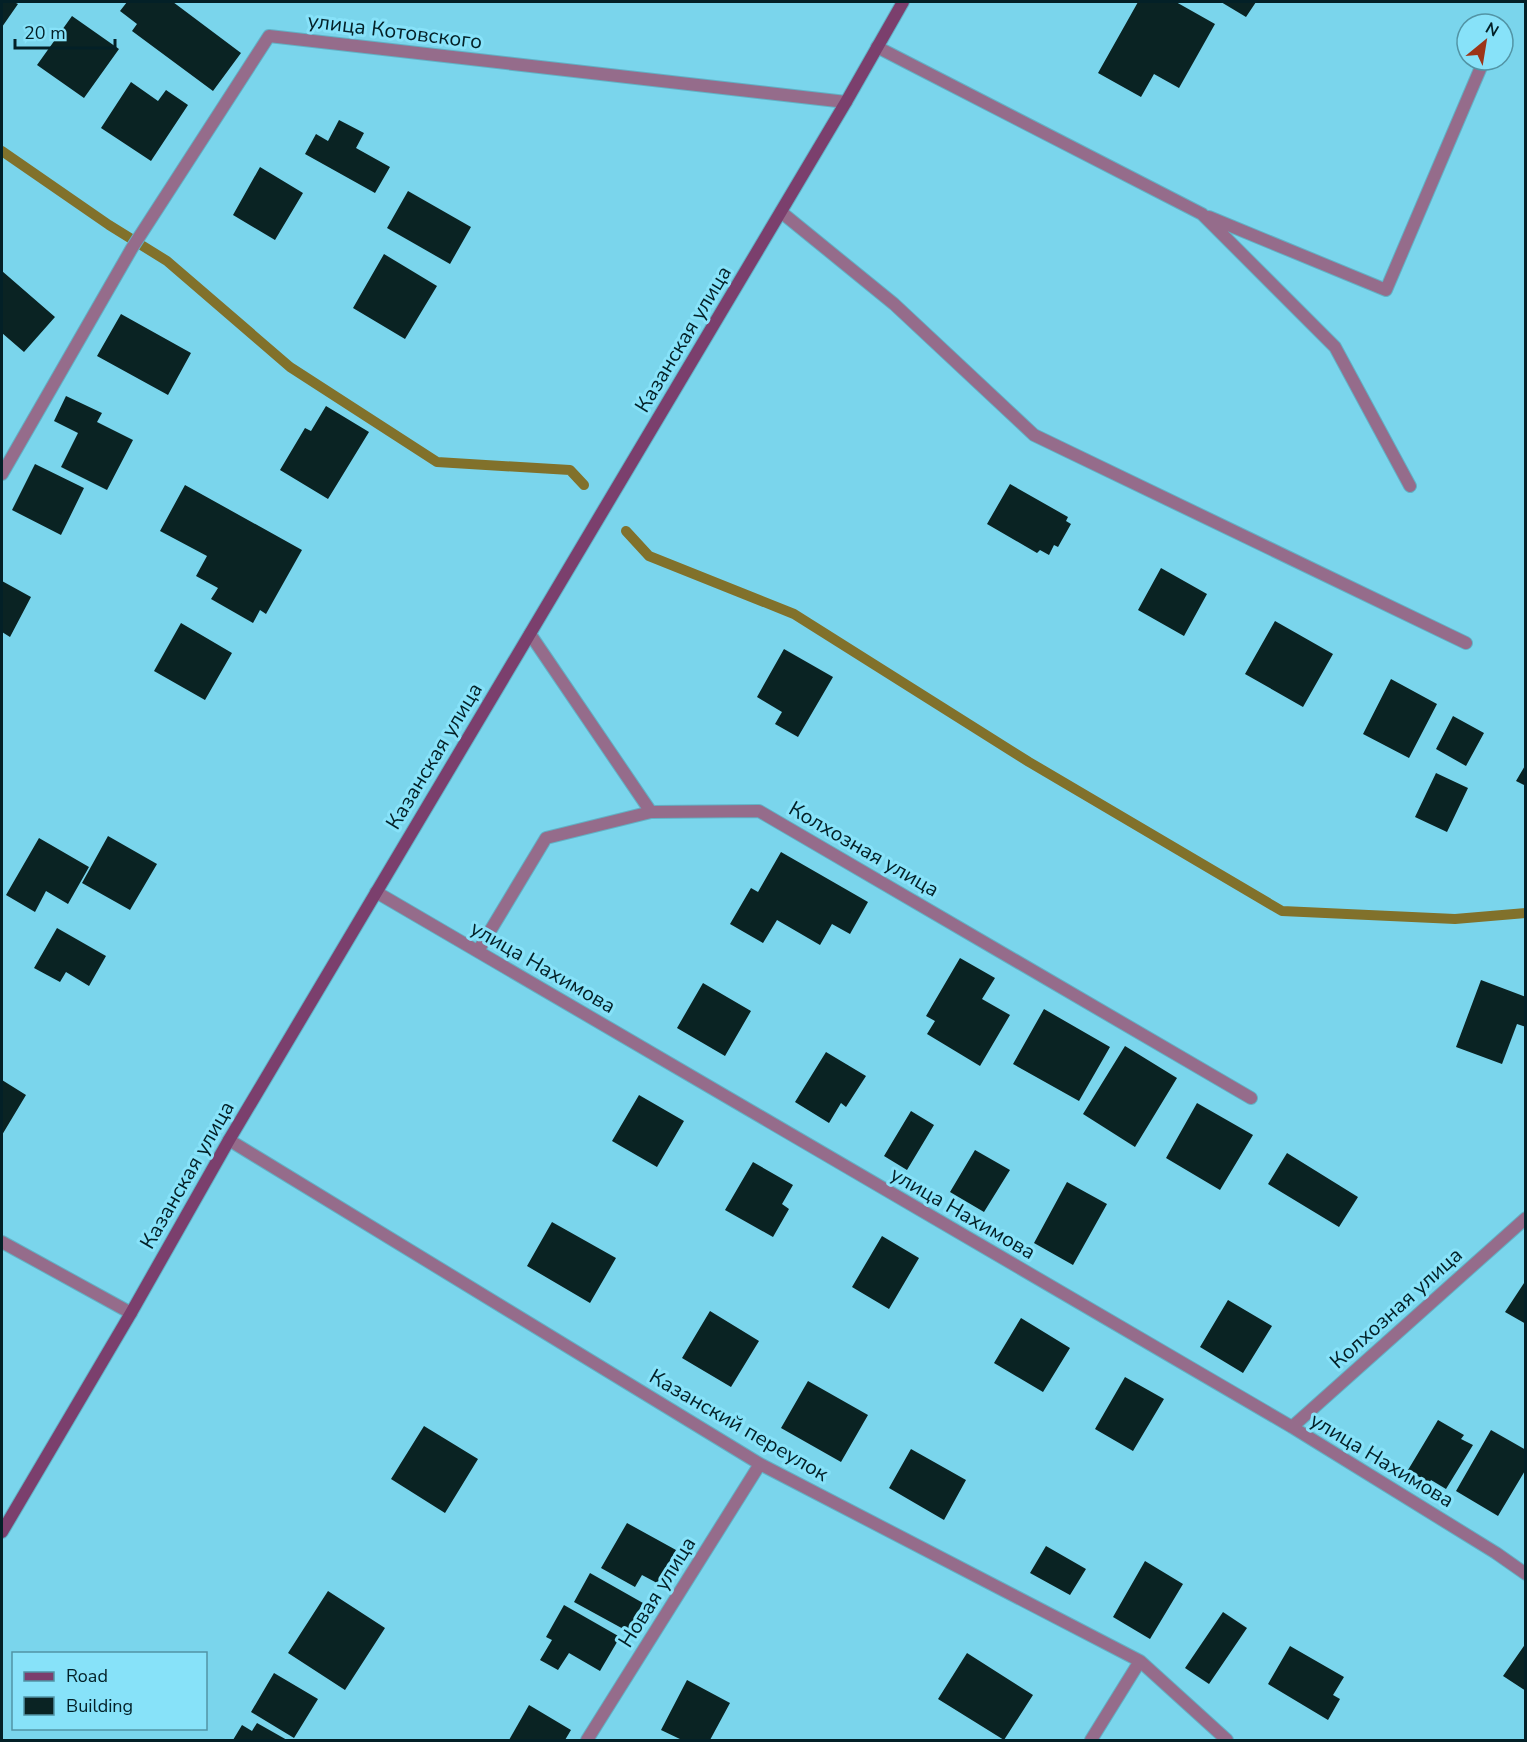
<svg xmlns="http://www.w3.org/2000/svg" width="1527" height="1742" viewBox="0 0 1527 1742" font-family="'Nunito Sans',sans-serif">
<rect width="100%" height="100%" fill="#7ad5ec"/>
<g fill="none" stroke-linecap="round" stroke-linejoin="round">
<path stroke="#81712b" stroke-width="10" d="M2 151 109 225 167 261 290 367 437 462 570 470 584 485
M626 531 649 556 794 614 1029 762 1282 911 1455 919 1526 913"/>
</g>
<path fill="#0a2323" d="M2 2H14L18 4 2 27Z
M127 2H173L241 53 213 91 132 31 137 24 120 11Z
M1138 2H1176L1215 24 1179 88 1154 74 1141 97 1098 73Z
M1221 2H1256L1246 17Z
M72 16 119 49 84 98 37 65Z
M131 82 158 101 166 90 188 105 151 161 101 128Z
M339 120 364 133 356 148 390 167 375 193 305 154 316 134 328 141Z
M260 167 303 193 275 240 233 215Z
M408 191 471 227 450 264 387 228Z
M384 254 437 286 405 339 353 308Z
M2 271 55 317 24 352 2 333Z
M121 314 191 353 168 395 97 356Z
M66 396 102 413 97 422 133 440 107 490 61 467 78 433 54 421Z
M326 406 369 432 328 499 280 470 305 428 311 431Z
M35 464 84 488 61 535 12 510Z
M1010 484 1068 517 1066 521 1071 524 1058 547 1054 545 1049 555 1040 550 1037 553 987 524Z
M185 485 302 550 266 614 260 610 253 623 211 599 218 588 196 576 207 556 160 531Z
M1161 568 1207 594 1184 636 1138 610Z
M2 581 31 597 10 637 2 632Z
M1275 621 1333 654 1303 707 1245 674Z
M181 623 232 653 205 700 154 671Z
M784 649 833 677 798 737 775 724 782 712 757 697Z
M1391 679 1437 704 1409 758 1363 734Z
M1453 716 1484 733 1466 766 1436 749Z
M1526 764V786L1516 781Z
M1436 773 1468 788 1447 832 1415 817Z
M108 836 157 864 130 910 82 883Z
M39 838 89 867 68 904 46 891 35 912 6 895Z
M781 852 868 902 850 934 832 924 820 945 777 920 763 943 730 924 751 888 758 892Z
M57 928 106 956 89 986 66 972 60 982 34 968Z
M960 958 995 978 982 999 1010 1015 980 1066 927 1034 935 1021 926 1016Z
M1481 980 1526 997V1027L1517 1024 1502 1064 1456 1047Z
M703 983 751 1011 725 1056 677 1028Z
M1044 1009 1110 1047 1079 1101 1013 1064Z
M1125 1046 1177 1078 1135 1147 1083 1114Z
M826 1052 866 1076 846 1107 841 1103 829 1123 795 1102Z
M2 1080 26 1095 2 1135Z
M639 1095 684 1121 657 1167 612 1141Z
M1197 1103 1253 1135 1220 1190 1166 1158Z
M911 1111 934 1125 907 1170 884 1156Z
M975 1150 1010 1170 984 1212 950 1192Z
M1287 1153 1358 1197 1339 1227 1268 1184Z
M753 1162 793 1185 782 1204 789 1209 773 1237 725 1210Z
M1067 1182 1107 1204 1073 1265 1034 1243Z
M552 1222 616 1258 590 1303 527 1266Z
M882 1236 919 1258 889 1309 852 1287Z
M1526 1280V1324L1505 1312Z
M1228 1300 1272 1326 1243 1373 1200 1347Z
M710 1311 759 1341 731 1387 682 1358Z
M1021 1318 1070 1348 1043 1392 994 1363Z
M1125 1377 1164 1399 1133 1451 1095 1429Z
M808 1381 868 1415 841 1462 781 1428Z
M1438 1420 1464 1435 1461 1439 1473 1445 1446 1489 1431 1480 1429 1483 1408 1470Z
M424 1426 478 1459 445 1513 391 1479Z
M1491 1430 1526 1450V1469L1498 1516 1456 1491Z
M911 1449 966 1480 944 1520 889 1488Z
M627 1523 676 1550 657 1583 642 1575 635 1587 601 1568Z
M1046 1546 1086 1569 1070 1595 1030 1573Z
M1145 1561 1183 1584 1150 1639 1113 1617Z
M590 1573 643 1603 627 1631 574 1602Z
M328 1591 385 1628 345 1690 288 1653Z
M564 1605 620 1637 600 1671 569 1653 558 1670 540 1660 552 1640 546 1637Z
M1223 1612 1247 1628 1209 1684 1185 1668Z
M1526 1643V1691L1503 1676Z
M1290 1646 1344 1677 1333 1695 1340 1699 1328 1720 1268 1684Z
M967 1653 1033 1695 1004 1740 938 1699Z
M274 1673 318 1699 294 1738 251 1712Z
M687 1680 730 1703 710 1740H682L661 1730Z
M529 1705 571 1730 565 1740H509Z
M257 1723 287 1740H233L242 1725 252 1731Z"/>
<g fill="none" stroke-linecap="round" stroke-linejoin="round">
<defs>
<path id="lane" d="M877 47 1202 214 1335 347 1410 486
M1209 217 1386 290 1484 60"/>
<path id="street" d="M781 212 894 304 1034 435 1466 643
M2 474 132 248 269 36 846 102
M530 634 651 812
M376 892 1292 1427 1496 1553 1526 1574
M478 951 546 838 651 812 759 811 1251 1098
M229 1140 760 1464 1140 1661 1227 1740
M2 1242 131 1313
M1292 1427 1526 1218
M587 1740 760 1464
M1091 1740 1140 1661"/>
<path id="secondary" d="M2 1532 131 1313 229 1140 846 102 903 2"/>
</defs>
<use href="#lane" stroke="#62b1c5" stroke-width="14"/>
<use href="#street" stroke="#62b1c5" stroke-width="14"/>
<use href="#secondary" stroke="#62b1c5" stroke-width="14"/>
<use href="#lane" stroke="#956c8b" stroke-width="12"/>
<use href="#street" stroke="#956c8b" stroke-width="12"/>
<use href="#secondary" stroke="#7b3f6d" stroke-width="12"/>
</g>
<g text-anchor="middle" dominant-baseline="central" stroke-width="6" stroke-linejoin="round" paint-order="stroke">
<g font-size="21" fill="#032027" stroke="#87e2f9">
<text transform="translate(395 31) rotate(7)">улица Котовского</text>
<text transform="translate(683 339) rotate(-59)">Казанская улица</text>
<text transform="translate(434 756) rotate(-59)">Казанская улица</text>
<text transform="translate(864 849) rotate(30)">Колхозная улица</text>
<text transform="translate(543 967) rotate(30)">улица Нахимова</text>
<text transform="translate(187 1175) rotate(-60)">Казанская улица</text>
<text transform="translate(963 1213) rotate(30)">улица Нахимова</text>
<text transform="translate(1396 1308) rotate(-42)">Колхозная улица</text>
<text transform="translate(739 1425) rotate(30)">Казанский переулок</text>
<text transform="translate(1382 1460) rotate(31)">улица Нахимова</text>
<text transform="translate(657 1592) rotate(-58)">Новая улица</text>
</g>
</g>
<rect width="1527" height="1742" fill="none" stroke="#032027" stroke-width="6"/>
<rect x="12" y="1652" width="195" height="78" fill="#87e2f9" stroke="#5294a5" stroke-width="1.5"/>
<rect x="24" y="1672" width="30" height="9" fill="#7b3f6d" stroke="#5294a5" stroke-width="1.5"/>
<text x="66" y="1682" font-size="18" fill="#032027">Road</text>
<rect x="24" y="1697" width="30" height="18" fill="#0a2323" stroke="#5294a5" stroke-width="1.5"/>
<text x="66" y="1712" font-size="18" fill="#032027">Building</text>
<g transform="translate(1485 42) rotate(30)"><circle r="28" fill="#87e2f9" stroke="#5294a5" stroke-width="1.5"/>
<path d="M0-4.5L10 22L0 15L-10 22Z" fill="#9d3518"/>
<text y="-9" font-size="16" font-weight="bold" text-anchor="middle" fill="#032027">N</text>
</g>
<path d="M15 39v9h100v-9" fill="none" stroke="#032027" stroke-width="3"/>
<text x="24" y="39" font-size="18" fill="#032027" stroke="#87e2f9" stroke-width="4.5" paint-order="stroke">20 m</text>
</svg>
